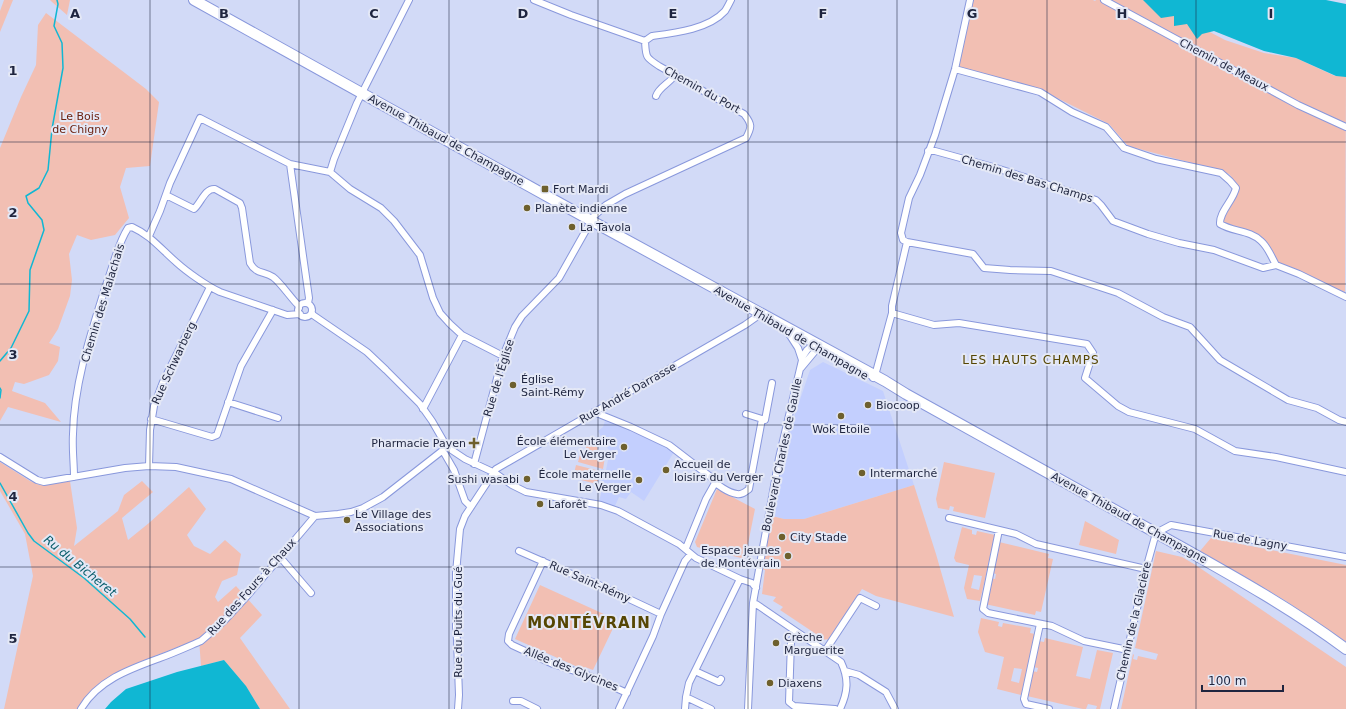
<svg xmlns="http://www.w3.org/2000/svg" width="1346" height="709" viewBox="0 0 1346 709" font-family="'DejaVu Sans',sans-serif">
<rect width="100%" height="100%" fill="#d2daf7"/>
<path fill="#c3cffe" d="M823 362 883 391 914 485 804 519H784L772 516 786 441 810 370Z
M605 421 649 439 674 452 644 501 631 492 626 499 619 497 615 506 599 501 603 487 601 469 606 470 610 450 608 449 598 431 603 427Z"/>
<path fill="#f2bfb3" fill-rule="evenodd" d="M4 0H13L0 32V11Z
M50 0H70L67 15 52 2Z
M970 0H1093L1095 1 1096 0H1149L1225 40 1264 53 1296 58 1335 76H1346L1345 292 1276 265 1262 241 1220 224 1238 185 1229 174 1211 168 1128 146 1109 124 1039 89 955 69Z
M46 13 146 89 159 102 150 166 126 168 120 187 129 218 115 235 91 240 77 235 69 254 72 280 70 296 58 329 49 343 60 347 58 361 49 375 24 384 15 382 12 391 45 403 61 422 8 407 0 421V148L21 97 36 65 38 25Z
M590 438 593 440 598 449 594 452 586 448 587 441Z
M581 451 605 457 603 469 578 462Z
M0 462 30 481 40 485 70 481 77 528 74 546 118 511 124 495 142 481 153 492 122 518 128 540 149 523 189 487 206 509 187 535 194 546 210 554 225 540 241 554 237 575 222 581 215 597 218 602 236 586 262 615 240 638 290 709H260L245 685 224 660 201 666 199 639 157 655 105 681 79 709H4L33 576 25 534 0 491Z
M944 462 995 473 985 518 953 511 954 507 950 506 949 510 938 508 936 499Z
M576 465 600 471 597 484 573 478Z
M914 485 936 554 954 617 876 596 862 589 828 640 826 639 825 640 780 610 783 607 773 601 776 597 762 594 765 570 761 569 772 516 784 519H804Z
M717 489 755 509 745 559 697 547 695 542Z
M1085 521 1119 540 1116 554 1079 545Z
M962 527 972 530V534L976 535 977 531 995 535 980 601 967 599 964 588 969 565 956 562 954 558ZM974 575 982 576 979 590 971 588Z
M1211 538 1346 565V642L1286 601 1200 551Z
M999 542 1049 554 1048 558 1053 559 1041 612 1036 611 1035 615 985 604 991 578 995 579 996 574 992 573Z
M1156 551 1182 557 1194 564 1346 667V709H1121L1133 654 1134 655 1133 659 1137 660 1138 656 1156 660 1158 654 1135 648Z
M540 585 617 620 593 670 585 667 584 670 580 668 515 639Z
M981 618 999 622 998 626 1002 627 1003 623 1031 628 1030 633 1035 634 1021 695 997 689 1004 657 985 652 978 632ZM1014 668 1022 669 1019 683 1011 681Z
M1045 638 1083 647 1076 676 1090 679 1097 650 1113 653 1100 709H1096L1097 706 1088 704 1086 709H1083L1027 696 1032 671 1037 672 1038 668 1033 667 1039 641 1044 642Z"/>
<path fill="#10b7d3" d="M1143 0H1326L1346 4V77L1336 76 1296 58 1264 51 1214 31 1202 34 1197 39 1187 24 1174 26V16L1161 18Z
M224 660 246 686 260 709H105L111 702 126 689 177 672Z"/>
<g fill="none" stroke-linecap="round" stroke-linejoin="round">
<path stroke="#10b7d3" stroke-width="1.5" d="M0 361 11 348 29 311 30 270 44 230 42 220 28 203 26 196 39 188 48 170 52 129 63 68 62 43 54 26 58 4 57 0
M0 388 1 390 0 398
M0 483 28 533 34 541 84 578 130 619 145 637"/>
<defs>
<path id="street" d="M534 0 571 15 645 41
M1104 0 1298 105 1346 127
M955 69 1040 92 1072 112 1106 127 1124 148 1156 159 1221 173 1230 181 1236 188C1233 201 1219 212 1220 224 1233 232 1250 230 1261 241 1268 247 1272 258 1276 265L1299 274 1346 297
M656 96C659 87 670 83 675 75
M928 151H935L993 167 1096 200 1101 205 1113 221 1148 234 1179 243 1214 250 1263 268 1276 265
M290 164 309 298 308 303
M330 172 334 159 357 103 409 0
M166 195 194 209C201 203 205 188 215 189L240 203 242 208 250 263C256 274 263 271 273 277 280 282 291 298 298 305L299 308
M149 236 160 211 170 183 200 118 290 164 330 172 350 189 381 208 394 221 420 255 433 298 440 313 450 324 462 335 503 356
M907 242 973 254 984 268 1010 270 1051 271 1118 293 1163 317 1190 327 1220 360 1288 400 1317 408 1339 420 1346 422
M298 310a7 7 0 1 1 14 0a7 7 0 1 1-14 0Z
M312 313 313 315 367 352 386 370 420 404 432 421 447 447 465 459 495 473 512 485 526 492 601 505 618 511 679 544 696 558 740 579 752 583 756 588
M892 313 934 325 959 323 1087 344 1093 353 1085 378 1118 406 1129 412 1195 429 1235 451 1276 457 1346 472
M789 334 798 348 802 360
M801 368 816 350 815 343
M873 378 876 372 892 313V306L907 242 903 240 901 233 909 198 920 175 935 135 955 69 970 0
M228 402 278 418
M423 409 462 335
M594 412 631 427 669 445 712 478C716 485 729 493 737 494 742 495 745 492 749 489L762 419 765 420 772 383
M746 414 762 419
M151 419 212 437 217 435 241 366 273 310
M443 451 454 470 465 501 471 507
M0 457 37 480 44 482 125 468 149 466 176 467 231 479 315 516 338 514 351 512 363 508 383 497 447 447
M474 464 503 356 515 327 522 316 559 278 594 216 606 205 625 194 746 138C752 127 752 124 744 114L659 66C645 57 646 57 645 41L652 36C675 33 709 29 725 11 727 8 729 4 731 0
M149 466 150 430 154 406 163 382 210 287
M74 477C74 463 72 448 73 434 74 383 91 333 106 285 113 267 117 245 128 228L132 227C150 235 161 249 176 262 187 272 207 286 220 292L287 315 300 314
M949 518 1016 534 1036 544 1146 569
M999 530 983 609 988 613 1052 626 1084 641 1128 650
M686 548 706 499 715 483
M519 551 576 576 595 583 661 614
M280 557 311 593
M543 561 509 634 508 641 512 645 553 664 587 675 627 693
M753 603 756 604 841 662C849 679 848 692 840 709
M1040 624 1024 699 1026 704 1049 709
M797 632 791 641 789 702 794 706 835 709
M825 651 860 598 876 606
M695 671 719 682 721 679
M845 671 859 675 886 692 895 709
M686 697 711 709
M513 701H521L537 709
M81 709C98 680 130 669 160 658 174 653 187 647 201 641L224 621 248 595 315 516
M458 709 459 695 457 640 456 627V573L460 529 465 516 496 469 745 325 762 313
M619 709 653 636 661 614 685 561 691 554
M685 709 686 697 689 683 740 579
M748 709 753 603 779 458 803 356 807 350 815 343
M1114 709 1146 569 1156 533 1171 525 1346 557"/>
<path id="primary" d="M194 0 599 225 885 381 906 394C990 441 1074 488 1158 534 1222 570 1287 605 1346 649"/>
</defs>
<use href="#street" stroke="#8998dc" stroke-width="8"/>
<use href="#primary" stroke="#8998dc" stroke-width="12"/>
<use href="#street" stroke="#fff" stroke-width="6"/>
<use href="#primary" stroke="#fff" stroke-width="10"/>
</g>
<path fill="none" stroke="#1f253f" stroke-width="1" stroke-opacity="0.55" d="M150 0V709M299 0V709M449 0V709M598 0V709M748 0V709M897 0V709M1047 0V709M1196 0V709M0 142H1346M0 284H1346M0 425H1346M0 567H1346"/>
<g fill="#6e602d" stroke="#e4e8f6" stroke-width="1.5">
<rect x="541" y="185" width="8" height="8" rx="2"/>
<circle cx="527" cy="208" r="4"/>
<circle cx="572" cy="227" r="4"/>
<circle cx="513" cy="385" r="4"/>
<circle cx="868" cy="405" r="4"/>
<circle cx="841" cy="416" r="4"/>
<path d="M472 437h4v4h4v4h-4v4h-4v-4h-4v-4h4z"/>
<circle cx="624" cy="447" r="4"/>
<circle cx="666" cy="470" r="4"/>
<circle cx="862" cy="473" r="4"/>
<circle cx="527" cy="479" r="4"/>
<circle cx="639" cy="480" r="4"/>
<circle cx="540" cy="504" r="4"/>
<circle cx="347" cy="520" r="4"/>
<circle cx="782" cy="537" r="4"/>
<circle cx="788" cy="556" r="4"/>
<circle cx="776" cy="643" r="4"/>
<circle cx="770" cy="683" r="4"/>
</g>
<g text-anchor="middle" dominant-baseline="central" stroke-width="4" stroke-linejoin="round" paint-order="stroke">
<g font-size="11" fill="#1f253f" stroke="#e4e8f6">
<text transform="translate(1224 65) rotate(28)">Chemin de Meaux</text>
<text transform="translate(702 90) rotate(29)">Chemin du Port</text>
<text transform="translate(446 140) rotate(29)">Avenue Thibaud de Champagne</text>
<text transform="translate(1027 179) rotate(17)">Chemin des Bas Champs</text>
<text transform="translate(103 303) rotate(-73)">Chemin des Malachais</text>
<text transform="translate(791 333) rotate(30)">Avenue Thibaud de Champagne</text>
<text transform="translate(174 363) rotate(-65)">Rue Schwarberg</text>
<text transform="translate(499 378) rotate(-73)">Rue de l'Église</text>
<text transform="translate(628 393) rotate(-30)">Rue André Darrasse</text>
<text transform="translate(782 455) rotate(-78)">Boulevard Charles de Gaulle</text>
<text transform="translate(1129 518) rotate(29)">Avenue Thibaud de Champagne</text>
<text transform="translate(1250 540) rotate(10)">Rue de Lagny</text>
<text transform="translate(590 582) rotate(24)">Rue Saint-Rémy</text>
<text transform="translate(252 587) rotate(-48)">Rue des Fours à Chaux</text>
<text transform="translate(1134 621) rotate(-77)">Chemin de la Glacière</text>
<text transform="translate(458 622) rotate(-90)">Rue du Puits du Gué</text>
<text transform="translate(571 669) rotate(22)">Allée des Glycines</text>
</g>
<g font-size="11" fill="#6d2211" stroke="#e4e8f6">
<text x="80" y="116">Le Bois<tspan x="80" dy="13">de Chigny</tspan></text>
</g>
<g font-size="11" fill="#1f253f" stroke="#e4e8f6" text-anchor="start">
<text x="553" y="189">Fort Mardi</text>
<text x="535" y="208">Planète indienne</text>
<text x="580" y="227">La Tavola</text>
<text x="521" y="379">Église<tspan x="521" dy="13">Saint-Rémy</tspan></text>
<text x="876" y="405">Biocoop</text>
<text x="841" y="429" text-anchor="middle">Wok Etoile</text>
<text x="616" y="441" text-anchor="end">École élémentaire<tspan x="616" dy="13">Le Verger</tspan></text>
<text x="466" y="443" text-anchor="end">Pharmacie Payen</text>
<text x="674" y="464">Accueil de<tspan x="674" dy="13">loisirs du Verger</tspan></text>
<text x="870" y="473">Intermarché</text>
<text x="631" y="474" text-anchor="end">École maternelle<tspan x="631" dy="13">Le Verger</tspan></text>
<text x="519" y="479" text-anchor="end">Sushi wasabi</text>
<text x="548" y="504">Laforêt</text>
<text x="355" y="514">Le Village des<tspan x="355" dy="13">Associations</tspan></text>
<text x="790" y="537">City Stade</text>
<text x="780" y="550" text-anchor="end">Espace jeunes<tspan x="780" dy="13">de Montévrain</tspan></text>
<text x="784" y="637">Crèche<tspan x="784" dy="13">Marguerite</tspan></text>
<text x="778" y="683">Diaxens</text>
</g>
<g font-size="12" letter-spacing="1" fill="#564603" stroke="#e4e8f6">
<text x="1031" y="360">LES HAUTS CHAMPS</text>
</g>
<g font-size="12" font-style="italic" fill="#085c6a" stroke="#e4e8f6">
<text transform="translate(80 566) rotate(39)">Ru du Bicheret</text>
</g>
<g font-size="15" font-weight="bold" letter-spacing="1" fill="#564603" stroke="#e4e8f6">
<text x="589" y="623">MONTÉVRAIN</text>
</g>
</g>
<g font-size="13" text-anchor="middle" font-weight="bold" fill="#1f253f" stroke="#e4e8f6" stroke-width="4" stroke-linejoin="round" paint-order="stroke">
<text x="75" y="18">A</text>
<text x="224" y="18">B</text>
<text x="374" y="18">C</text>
<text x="523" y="18">D</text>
<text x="673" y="18">E</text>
<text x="823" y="18">F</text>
<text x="972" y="18">G</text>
<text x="1122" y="18">H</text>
<text x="1271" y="18">I</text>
<text x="13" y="75">1</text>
<text x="13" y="217">2</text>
<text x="13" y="359">3</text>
<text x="13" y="501">4</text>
<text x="13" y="643">5</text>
</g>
<path d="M1202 685v6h81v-6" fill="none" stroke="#1f253f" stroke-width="2"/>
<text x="1208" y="685" font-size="12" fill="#1f253f" stroke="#e4e8f6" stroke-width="3" paint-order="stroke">100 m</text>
</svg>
